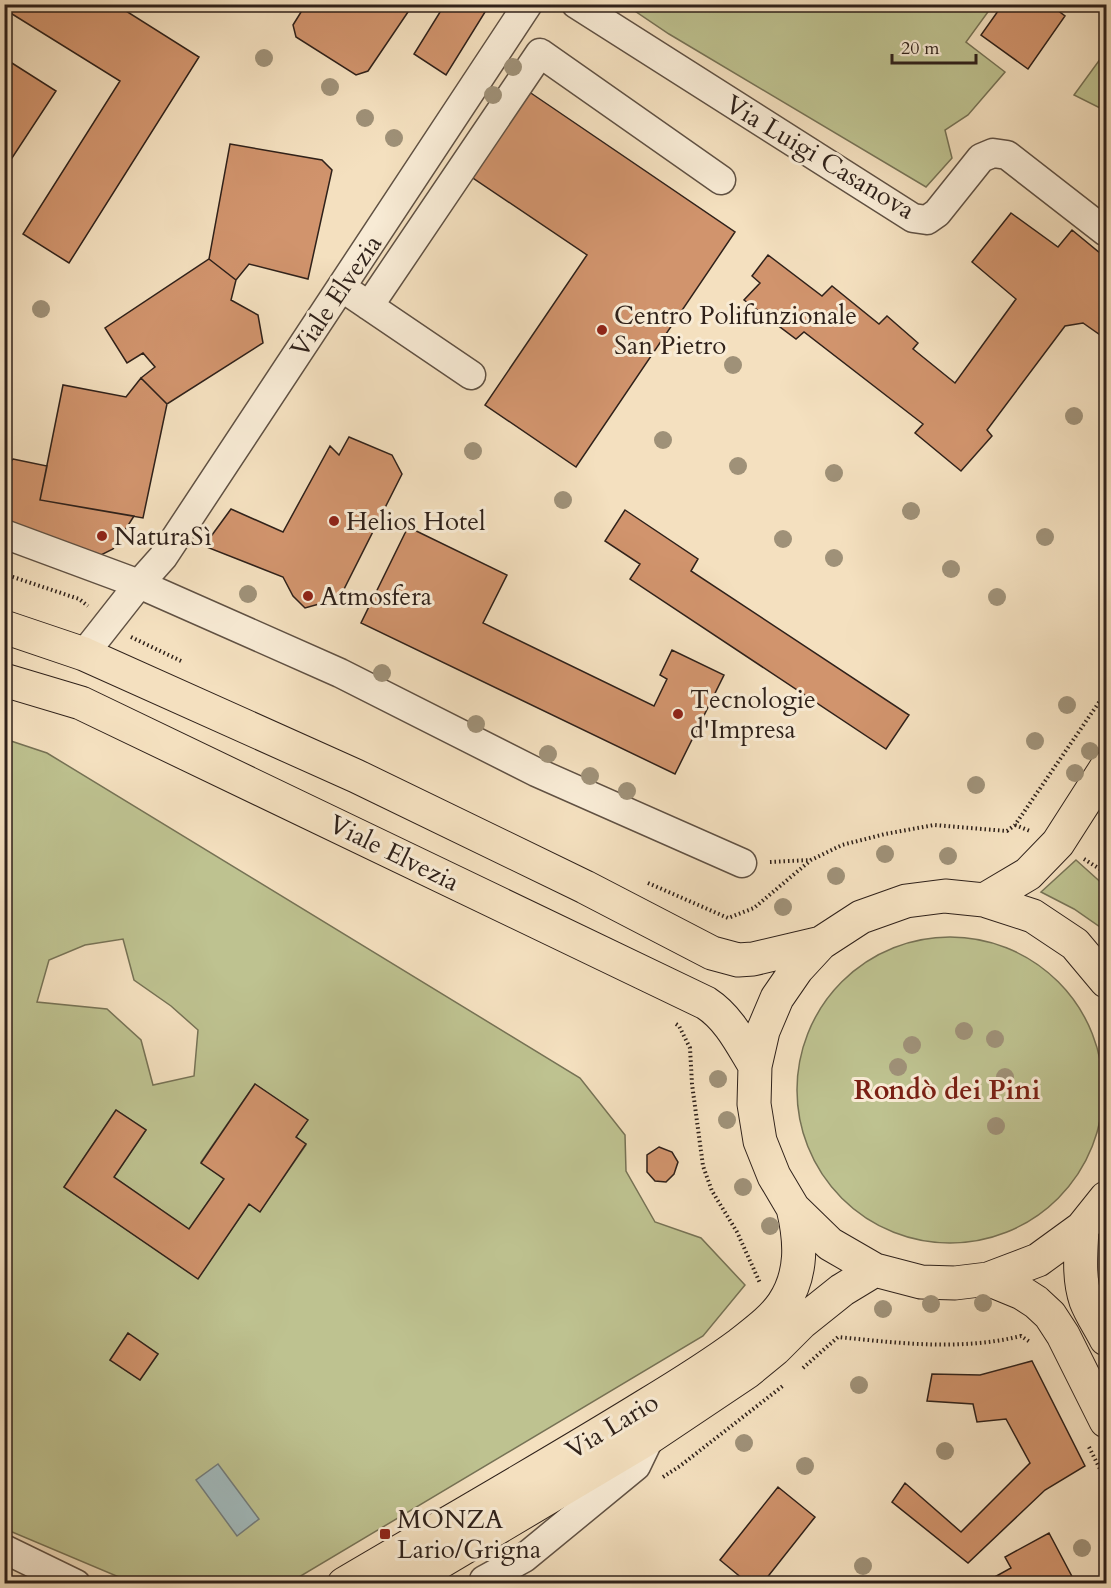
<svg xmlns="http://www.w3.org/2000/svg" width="1111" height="1588" viewBox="0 0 1111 1588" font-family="Cardo,serif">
<rect width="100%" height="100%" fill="#f4e0bf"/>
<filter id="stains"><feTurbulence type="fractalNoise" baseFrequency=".00333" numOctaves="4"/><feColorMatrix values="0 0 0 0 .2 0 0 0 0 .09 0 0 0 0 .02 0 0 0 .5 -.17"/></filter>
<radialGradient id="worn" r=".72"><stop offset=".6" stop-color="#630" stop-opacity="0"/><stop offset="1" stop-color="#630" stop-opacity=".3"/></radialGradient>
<path fill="#bec290" stroke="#767255" stroke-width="1.5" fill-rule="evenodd" d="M626 5H993L966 42 1005 72 968 115 945 130 952 158 926 187 669 34Z
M1106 51V111L1074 95Z
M5 739 47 753 580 1078 625 1135 626 1171 655 1222 701 1238 745 1285 703 1336 289 1583H133L5 1529ZM123 939 134 980 171 1006 198 1030 194 1076 153 1085 141 1040 107 1009 37 1002 49 960 85 945ZM255 1084 307 1120 296 1137 306 1145 260 1211 249 1204 198 1278 64 1187 116 1110 146 1130 114 1177 189 1229 224 1179 201 1162ZM128 1333 158 1354 140 1380 110 1360Z
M1076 860 1106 887V918L1103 929 1074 909 1041 892Z
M797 1090a153 153 0 1 1 306 0a153 153 0 1 1-306 0Z"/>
<path fill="#a1babd" stroke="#737d7c" stroke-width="1.5" d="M218 1464 259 1519 237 1536 196 1480Z"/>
<path fill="#d1946d" stroke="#2f211a" stroke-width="1.5" d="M4 4H115L199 57 69 263 23 234 120 81 4 9Z
M306 4H407L408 12 368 71 356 75 296 37 293 25Z
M445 4H490L446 75 414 54Z
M1003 4H1049L1065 16 1028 69 981 35Z
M4 58 56 91 12 158 4 153Z
M522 87 735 232 576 467 485 405 587 255 464 172Z
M230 144 322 160 332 170 308 279 249 264 236 280 209 259Z
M1011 213 1058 247 1072 230 1106 258V339L1083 323 1065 326 987 430 992 436 961 471 915 433 923 424 804 332 796 339 744 300 760 283 752 276 768 255 822 296 832 286 879 324 887 316 918 343 913 349 955 383 1016 299 972 262Z
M209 259 236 280 231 300 258 315 263 343 167 404 141 378 155 367 143 353 127 363 105 328Z
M141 378 167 404 143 518 40 500 63 385 126 397Z
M349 437 392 455 402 474 340 597 331 594 326 602 305 608 293 596 283 577 204 546 231 509 283 532 330 446 339 455Z
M13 459 47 466 40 500 134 516 113 549 101 555 4 523V470Z
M625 510 698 559 691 571 909 715 886 749 630 579 640 564 605 541Z
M408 527 507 575 483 623 654 706 667 679 660 675 672 650 724 675 675 774 361 623Z
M255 1084 308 1120 296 1137 306 1144 260 1212 249 1204 198 1279 64 1187 116 1110 146 1130 114 1177 189 1229 224 1179 201 1163Z
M659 1147 672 1152 678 1162 674 1174 666 1182 655 1181 647 1172V1155Z
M128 1333 158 1354 140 1380 110 1360Z
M1032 1361 1085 1466 1045 1490 968 1563 892 1502 905 1483 961 1532 1030 1463 1006 1419 977 1422 973 1404 927 1401 932 1374 980 1375Z
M778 1487 815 1517 762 1584H749L720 1560Z
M1049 1533 1076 1584H982L1011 1568 1005 1557Z"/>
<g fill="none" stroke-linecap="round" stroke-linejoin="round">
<defs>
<path id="minor" d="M576 4 913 218 927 220 937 213 981 158 993 153 1007 155 1106 232
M353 295 471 375
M369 306 540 53 721 180
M4 534 139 584 340 673 536 772 742 863
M84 654 139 584 163 557 528 4
M4 1549 76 1584
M483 1584 484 1580 524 1558 636 1466 650 1437"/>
<path id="major" d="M4 627 84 654 356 776 585 887 712 953 738 960 753 959 821 943
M4 680 81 703 706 1003C729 1018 741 1043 755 1066
M984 900 1028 874 1058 843 1106 768
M1106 981 1075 944 1033 916 984 900 945 896 906 901 861 917 821 943 797 969 777 998 763 1031 755 1066 754 1104 760 1141 774 1176 793 1208 830 1244 875 1270 921 1282 955 1283 988 1279 1038 1260 1082 1228 1106 1198
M1082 1228C1081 1252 1078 1278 1086 1301 1091 1314 1100 1327 1106 1339
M988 1279 1022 1293 1036 1302 1050 1315 1063 1335 1106 1421
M344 1584C444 1525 546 1467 645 1406 678 1386 709 1367 740 1344 755 1332 772 1320 783 1304 803 1274 801 1241 793 1208
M403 1584 650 1437 747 1372 775 1349 802 1322 842 1290 875 1270"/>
</defs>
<use href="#minor" stroke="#605143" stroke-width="31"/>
<use href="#major" stroke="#2f211a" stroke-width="35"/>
<path stroke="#2f211a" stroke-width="4" stroke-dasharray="1.5 3" stroke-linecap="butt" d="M4 574 79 599 88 606
M131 637 181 661
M1015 825 1030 831
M1084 859 1106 873
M770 862 810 860
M648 883 728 918 754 908 811 860 842 845 885 834 934 825 1007 831 1015 825 1106 692
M676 1024 679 1026 690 1048 692 1084 703 1166 712 1191 737 1232 760 1283
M803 1368 838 1337C899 1343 960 1351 1021 1336L1030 1342
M1089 1447 1106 1481
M663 1477 680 1466 784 1385"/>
<use href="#minor" stroke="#f8ebd5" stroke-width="28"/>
<use href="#major" stroke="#f4e0bf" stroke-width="33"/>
</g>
<g fill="#9f9178">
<circle cx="264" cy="58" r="9"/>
<circle cx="513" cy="67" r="9"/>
<circle cx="330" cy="87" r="9"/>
<circle cx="493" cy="95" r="9"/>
<circle cx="365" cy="118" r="9"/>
<circle cx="394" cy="138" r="9"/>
<circle cx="41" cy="309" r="9"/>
<circle cx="733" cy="365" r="9"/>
<circle cx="1074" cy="416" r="9"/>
<circle cx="663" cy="440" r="9"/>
<circle cx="473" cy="451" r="9"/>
<circle cx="738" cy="466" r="9"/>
<circle cx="834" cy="473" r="9"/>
<circle cx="563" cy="500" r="9"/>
<circle cx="911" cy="511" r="9"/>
<circle cx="1045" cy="537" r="9"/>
<circle cx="783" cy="539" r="9"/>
<circle cx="834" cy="558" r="9"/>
<circle cx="951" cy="569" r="9"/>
<circle cx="248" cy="594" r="9"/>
<circle cx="997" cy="597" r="9"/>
<circle cx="382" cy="673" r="9"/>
<circle cx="1067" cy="705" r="9"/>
<circle cx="476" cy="724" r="9"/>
<circle cx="1035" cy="741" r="9"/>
<circle cx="1090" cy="751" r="9"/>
<circle cx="548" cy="754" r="9"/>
<circle cx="1075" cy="773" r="9"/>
<circle cx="590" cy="776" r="9"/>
<circle cx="976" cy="785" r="9"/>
<circle cx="627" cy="791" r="9"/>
<circle cx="885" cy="854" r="9"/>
<circle cx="948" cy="856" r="9"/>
<circle cx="836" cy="876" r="9"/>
<circle cx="783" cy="907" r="9"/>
<circle cx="964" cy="1031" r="9"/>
<circle cx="995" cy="1039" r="9"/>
<circle cx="912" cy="1045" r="9"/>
<circle cx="898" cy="1067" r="9"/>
<circle cx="1005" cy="1077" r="9"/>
<circle cx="718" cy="1079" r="9"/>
<circle cx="727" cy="1120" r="9"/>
<circle cx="996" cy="1126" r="9"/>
<circle cx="743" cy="1187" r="9"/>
<circle cx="770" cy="1226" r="9"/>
<circle cx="983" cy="1303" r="9"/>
<circle cx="931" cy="1304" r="9"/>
<circle cx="883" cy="1309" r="9"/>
<circle cx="859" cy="1385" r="9"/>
<circle cx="744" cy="1443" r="9"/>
<circle cx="945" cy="1451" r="9"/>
<circle cx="805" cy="1466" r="9"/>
<circle cx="1082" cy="1548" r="9"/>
<circle cx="863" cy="1566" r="9"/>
</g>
<g fill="#8f2418" stroke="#f8ebd5" stroke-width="2">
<circle cx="602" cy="330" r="6"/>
<circle cx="334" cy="521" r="6"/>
<circle cx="102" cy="536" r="6"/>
<circle cx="308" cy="596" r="6"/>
<circle cx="678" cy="714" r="6"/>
<rect x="379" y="1528" width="12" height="12" rx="3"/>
</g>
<g text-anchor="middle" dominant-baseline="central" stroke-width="6" stroke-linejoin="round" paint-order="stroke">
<g font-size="26" fill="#2f211a" stroke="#f8ebd5">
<text transform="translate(820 157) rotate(31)">Via Luigi Casanova</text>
<text transform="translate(336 296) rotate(-56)">Viale Elvezia</text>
<text transform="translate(394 853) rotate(26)">Viale Elvezia</text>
<text transform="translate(612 1426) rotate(-31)">Via Lario</text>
</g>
<g font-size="26" fill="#2f211a" stroke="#f8ebd5" text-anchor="start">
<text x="614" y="315">Centro Polifunzionale<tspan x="614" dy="30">San Pietro</tspan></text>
<text x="346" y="521">Helios Hotel</text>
<text x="114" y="536">NaturaSì</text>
<text x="320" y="596">Atmosfera</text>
<text x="690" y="699">Tecnologie<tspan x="690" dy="30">d'Impresa</tspan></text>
<text x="397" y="1519">MONZA<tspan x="397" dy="30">Lario/Grigna</tspan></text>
</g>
<g font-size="27" font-weight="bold" fill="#7a1f14" stroke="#f8ebd5">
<text x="947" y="1090">Rondò dei Pini</text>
</g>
</g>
<rect width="1111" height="1588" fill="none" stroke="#f4e0bf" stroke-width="24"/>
<rect x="6" y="6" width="1099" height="1576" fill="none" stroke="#2f211a" stroke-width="3"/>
<rect x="12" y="12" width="1087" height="1564" fill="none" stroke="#2f211a" stroke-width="1.5"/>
<path d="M892 54v9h84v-9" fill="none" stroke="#2f211a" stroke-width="3"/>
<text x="901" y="54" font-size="18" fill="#2f211a" stroke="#f8ebd5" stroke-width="4.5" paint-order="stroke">20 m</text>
<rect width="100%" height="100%" filter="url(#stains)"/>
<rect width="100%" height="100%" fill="url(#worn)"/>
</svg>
